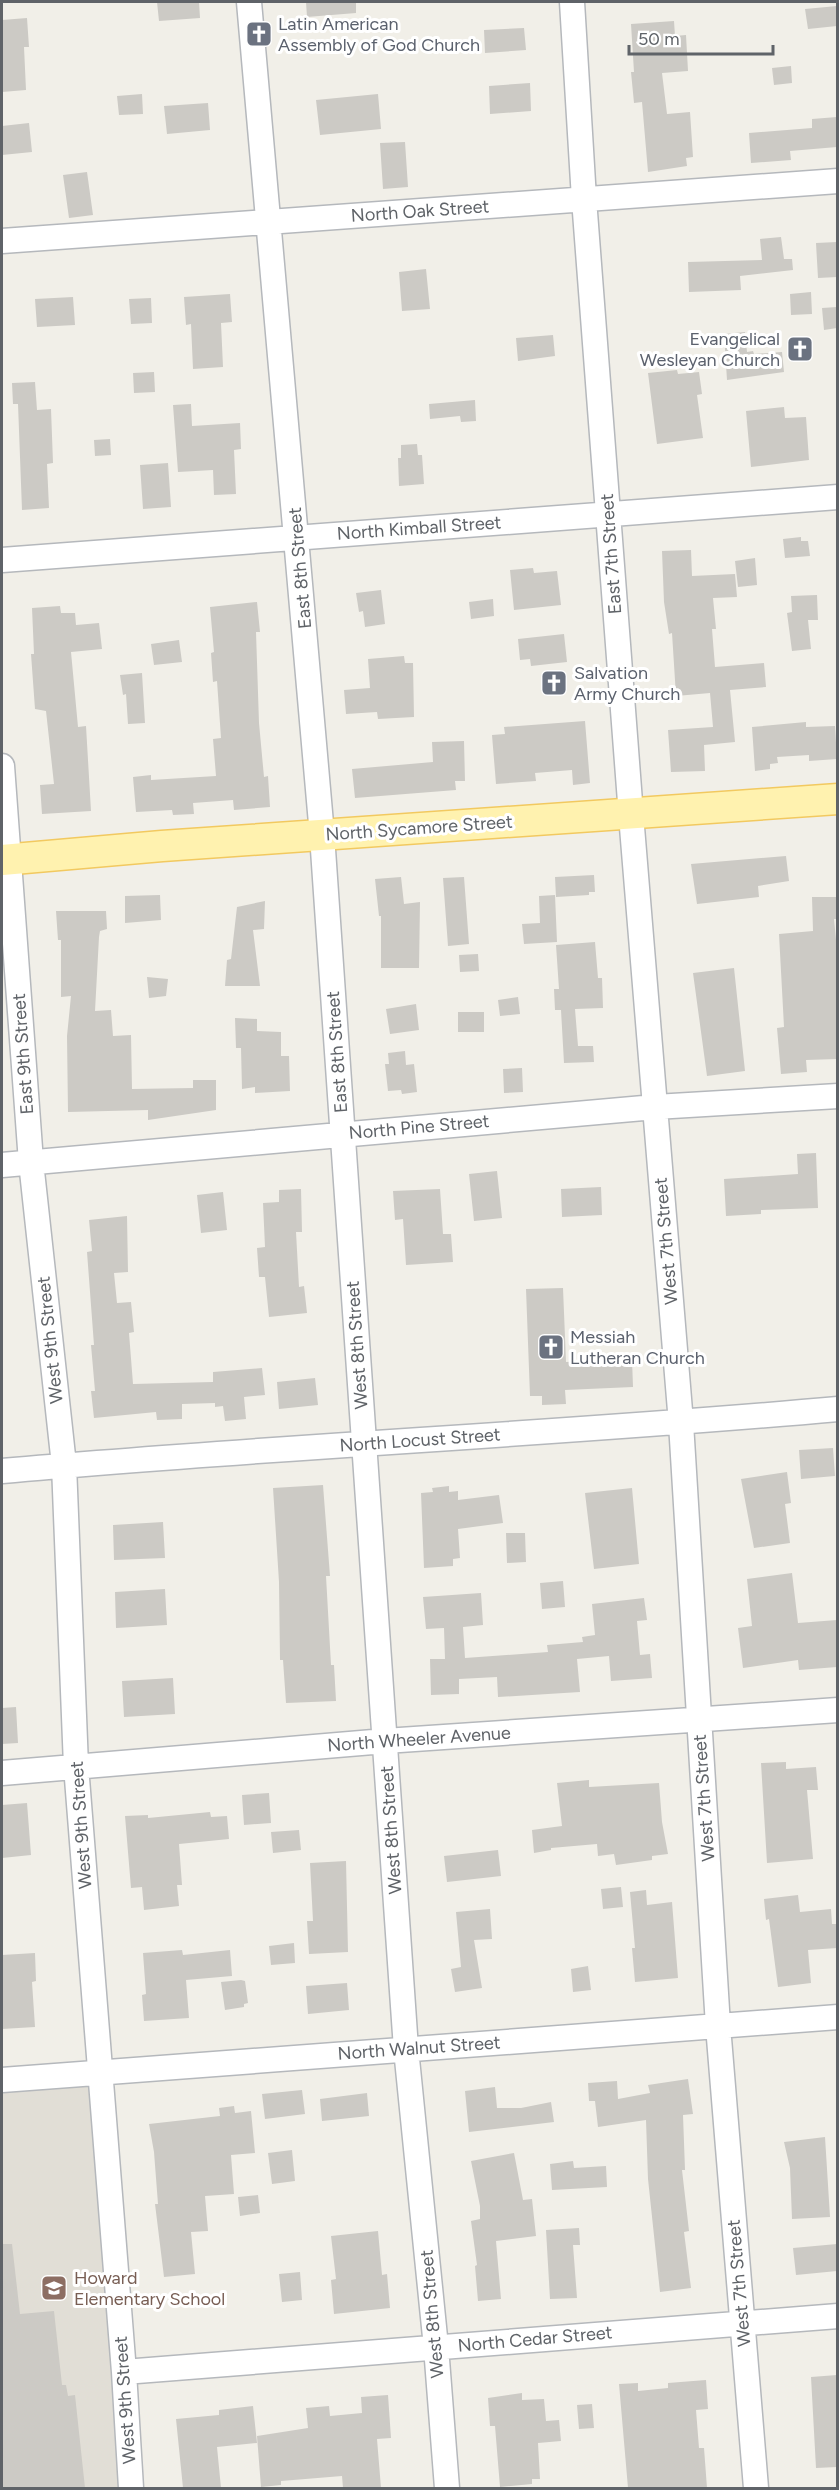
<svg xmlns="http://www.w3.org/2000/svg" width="839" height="2490" viewBox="0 0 839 2490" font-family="Figtree,sans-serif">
<rect width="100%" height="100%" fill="#f1efe8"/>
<path fill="#e1ded6" d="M91 2081 122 2488H2V2087Z"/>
<path fill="#cccac5" d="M157 2H199L200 18 159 21Z
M306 2H356V13L307 17Z
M837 6V26L808 29 805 9Z
M27 18 29 47H24L26 90 2 92V20Z
M674 21 675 36 686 35 688 71 662 73 667 114 690 112 693 157 686 158 687 166 648 172 642 102 634 103 631 72H634L631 24Z
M524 28 526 50 485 53 484 30Z
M791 66 792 83 774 85 772 68Z
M530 83 531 111 490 114 489 86Z
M142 94 143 114 119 115 117 96Z
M378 94 381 129 320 135 316 100Z
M208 103 210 130 167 134 164 106Z
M837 117V147L790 151 791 160 751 163 749 133 812 128V119Z
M29 123 32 152 2 155V126Z
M405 142 408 187 383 189 380 143Z
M87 172 93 215 69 218 63 175Z
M781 237 784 259H792L793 270 740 276 741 290 689 292 688 262 762 260 760 239Z
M837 242V277L818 278 816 243Z
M426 269 430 309 402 311 399 272Z
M811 292 812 314 791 315 790 294Z
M230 294 232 322 221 323 223 367 193 369 191 324 186 325 184 297Z
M73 297 75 325 37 327 35 299Z
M151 298 152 323 131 324 129 299Z
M837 307V328L824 330 822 308Z
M745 332 747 352 753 351 754 354 782 352 784 372 727 380 724 334Z
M553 335 555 356 518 361 516 338Z
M677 370 678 374 699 372 702 394 697 395 703 438 657 444 648 373Z
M154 372 155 392 134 393 133 373Z
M35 382 37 410 51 409 53 463 47 464 49 508 22 510 18 404H13L12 383Z
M475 400 476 421 461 422 460 416 430 419 429 404Z
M191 404 192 426 240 423 241 449 234 450 236 494 214 495 213 470 178 472 173 405Z
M784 407 785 418 806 417 809 460 751 467 746 411Z
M110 439 111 455 95 456 94 440Z
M417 444 418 455H422L424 484 399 486 398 458H401V445Z
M168 463 171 507 143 509 140 465Z
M801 537V541H808L810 556 785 558 783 539Z
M691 550 692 576 735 574 737 597 713 598 716 629H712L715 667 764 663 766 687 730 690 735 742 704 745 705 771 671 772 668 730 713 727 710 693 676 696 672 633 669 634 664 602 662 551Z
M755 558 757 585 738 587 735 561Z
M533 568 534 573 557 571 561 605 514 610 510 570Z
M381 590 385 624 365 627 363 611 359 612 356 593Z
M817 595 818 620H808L811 649 792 651 787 613 792 612 791 596Z
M493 599 494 616 471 619 469 602Z
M257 602 260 632H256L259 723 264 777 268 776 270 807 234 810 233 800 193 803 194 814 173 815 172 810 136 812 133 777 151 775V780L216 776 213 739 221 738 217 681 213 682 211 653 214 652 210 607Z
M60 606 61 613H75L76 625 99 623 102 649 71 652 78 727 86 726 91 811 42 814 40 785 54 784 46 711 35 709 31 654H34L32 608Z
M564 634 567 662 531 666 530 659 520 660 518 639Z
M179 640 182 662 154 665 151 644Z
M404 656 405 663H413L414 717 378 719 377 712 346 714 344 690 370 688 368 659Z
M142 673 145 723 128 724 126 694 123 695 120 675Z
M585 721 590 783 573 785 572 770 535 773 536 781 496 784 492 735 505 734 504 727Z
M806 722V727L835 726 837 759 809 761V755L777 757 778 763 770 764V769L755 771 752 727Z
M464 741 465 781H455L456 790 355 798 352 769 433 762 432 742Z
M786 856 789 881 758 886 759 897 697 904 691 864Z
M594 875 595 892H589V895L556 897 555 877Z
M401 877 404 904 420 902 419 968H381V916H379L375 879Z
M464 877 469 944 448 946 443 878Z
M160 895 161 920 125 923V896Z
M555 895 557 942 524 944 522 924 540 923 539 896Z
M812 897H837V919H834L837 950V1059L806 1060 807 1072 781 1074 777 1028 784 1027 779 934 813 931Z
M265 901 264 929 253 930 260 986H225L227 960 231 959 237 907Z
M56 911H106L107 929 100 931 99 937 95 1011 111 1010 113 1036 131 1035 132 1089 193 1088V1080H216V1110L148 1120V1110L68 1112 67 1036 71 996 61 997V940H58Z
M595 942 598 978H602L603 1008 575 1009 578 1046H593L594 1062 564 1063 561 1010H555L554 989H559L556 945Z
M478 954 479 971 460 972 459 955Z
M734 968 745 1071 707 1076 693 973Z
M147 977 168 979 166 996 149 998Z
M518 997 520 1014 500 1016 498 1000Z
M416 1004 419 1030 390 1034 386 1009Z
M458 1012H484V1032H458Z
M235 1018 257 1019V1031L281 1032V1056H289L290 1091 255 1093V1087L242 1089 241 1048H236Z
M405 1051 406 1065 414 1064 417 1092 402 1094 401 1090 388 1091 385 1064H389L388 1053Z
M522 1068 523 1092 504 1093 503 1069Z
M816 1153 818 1208 761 1210V1214L726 1216 724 1179 798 1174 797 1154Z
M497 1171 502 1218 474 1221 469 1174Z
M601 1187 602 1215 562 1217 561 1189Z
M301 1189 302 1232H296L299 1287 304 1286 307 1313 269 1317 265 1277H259L257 1248 265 1247 263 1203 279 1202V1190Z
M440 1189 443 1234H451L453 1262 406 1265 403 1219 395 1220 393 1191Z
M223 1192 227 1230 201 1233 197 1195Z
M127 1216 128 1272 114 1273 117 1303 131 1302 134 1332 129 1333 133 1384 213 1382V1372L262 1368 265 1395 244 1397 246 1419 225 1421 223 1406 215 1407V1403L182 1404V1419L157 1420 156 1412 94 1418 91 1391H95L91 1345H94L87 1252 92 1251 89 1220Z
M563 1288 566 1362 632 1359 633 1387 565 1390 566 1404 542 1405V1396H530L526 1289Z
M315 1378 318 1405 279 1409 277 1382Z
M833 1448 835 1476 801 1479 799 1450Z
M787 1472 791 1503 785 1504 790 1543 754 1548 741 1479Z
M323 1485 330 1576H326L331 1665H334L336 1701 286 1703 283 1660H280L279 1582 273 1488Z
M449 1486V1492L458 1491V1500L499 1495 503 1523 458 1529 460 1558 453 1559V1566L424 1568 421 1493 433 1492 432 1488Z
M632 1488 639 1564 594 1569 585 1493Z
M163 1522 165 1558 114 1560 113 1525Z
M506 1533H525L526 1562 507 1563Z
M792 1573 798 1623 837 1620V1667L799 1670 798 1660 743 1668 738 1628 752 1626 747 1579Z
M563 1581 565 1607 542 1609 540 1583Z
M165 1589 167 1625 116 1628 115 1592Z
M481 1593 483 1625 463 1627 465 1658 548 1652 547 1645 583 1642 582 1637 595 1635 592 1604 644 1598 647 1620 637 1621 640 1655 650 1654 652 1678 611 1681 609 1656 577 1659 580 1692 498 1697 497 1677 459 1679V1694L431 1695 430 1659H445L444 1628 426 1629 423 1597Z
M173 1678 175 1714 124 1717 122 1681Z
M16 1707 18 1743 2 1744V1708Z
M786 1762V1769L816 1767 818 1790H807L813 1859 767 1863 761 1763Z
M589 1780V1787L659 1783 662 1822 668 1854 652 1856V1860L616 1865 614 1854 598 1856 597 1844 551 1848V1850L534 1853 532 1830 562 1826 557 1783Z
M269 1793 271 1823 244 1825 242 1795Z
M27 1803 31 1855 2 1858V1805Z
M210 1812 211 1817 227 1816 229 1839 179 1844 182 1885H177L179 1906 144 1910 142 1887 131 1888 125 1816 148 1815V1818Z
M299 1830 301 1850 273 1853 271 1832Z
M498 1850 501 1876 447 1882 444 1856Z
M346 1861 348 1952 309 1954 307 1921H313L310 1863Z
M621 1887 623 1907 603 1909 601 1889Z
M646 1890 647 1905 672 1902 678 1978 635 1982 632 1948H635L630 1892Z
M798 1895 800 1912 831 1909 832 1924H837V1948L808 1950 811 1983 778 1987 769 1919 766 1920 764 1899Z
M490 1909 492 1939 474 1940 482 1988 455 1992 451 1969 461 1967 456 1912Z
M294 1943 295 1963 271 1965 269 1946Z
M182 1950 183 1955 230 1950 232 1976 186 1980 189 2018 144 2021 142 1995 146 1994 143 1953Z
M35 1953 36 1981 32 1982 35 2027 2 2029V1955Z
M588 1966 591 1990 573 1992 571 1969Z
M241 1980 245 1981 248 2003 244 2004V2007L225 2010 221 1982Z
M347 1983 349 2010 308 2014 306 1986Z
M688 2079 693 2114 683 2115 685 2170H682L689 2231 684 2232 691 2288 660 2292 648 2179 646 2120 598 2127 595 2101H589L588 2083 617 2081 618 2099 650 2093 648 2085Z
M495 2087 497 2108H521L551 2102 554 2122 469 2132 465 2091Z
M302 2090 305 2114 265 2119 262 2094Z
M367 2093 369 2116 322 2121 320 2099Z
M234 2106 235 2113 251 2111 255 2153 231 2155 234 2194 205 2196 208 2231 191 2232 195 2274 164 2277 155 2204H158L154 2152 149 2124 220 2116 219 2108Z
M825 2137 830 2217 792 2219 790 2168 784 2142Z
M292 2150 295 2181 272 2184 268 2153Z
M514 2153 523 2200 532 2199 536 2236 496 2241 501 2299 478 2301 475 2266 477 2265 471 2221 480 2219V2206L471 2161Z
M573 2161 574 2168 606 2166 607 2187 552 2190 550 2164Z
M258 2195 260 2213 240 2216 238 2197Z
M579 2228 580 2245H573L577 2298 550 2299 546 2230Z
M378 2231 382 2275 387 2274 390 2308 334 2314 331 2280 336 2279 331 2236Z
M2 2244H12L20 2314 54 2311 62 2385H66L68 2396 75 2395 85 2488H3Z
M837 2244V2271L796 2275 793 2248Z
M300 2272 302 2300 282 2302 279 2274Z
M837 2375V2467L816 2468 811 2377Z
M706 2380 708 2409 696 2410 699 2448H704L707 2488H628L619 2384 638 2383V2391L668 2388V2383Z
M522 2393V2400L544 2399 546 2421 559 2420 561 2441 538 2443 540 2479H532V2484L500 2487 495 2426H490L488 2398Z
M388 2395 391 2438 377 2439 381 2488H343L342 2476 281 2481V2485L261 2487 257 2436 308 2428 306 2408 329 2406 330 2416 362 2413 361 2397Z
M592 2404 594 2428 579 2429 577 2405Z
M253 2406 257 2443 217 2447 221 2488H183L176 2419 219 2415V2410Z"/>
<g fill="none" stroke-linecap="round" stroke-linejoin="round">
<defs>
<path id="minor" d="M249 2 322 835 406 2049 436 2347 447 2488
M572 2 584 199 631 815 681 1423 718 2026 756 2488
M2 241 838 181
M2 560 838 497
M2 766 31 1162 64 1465 76 1766 124 2372 131 2488
M2 1165 655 1107 838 1096
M2 1471C280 1446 559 1434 838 1409
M2 1773 385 1741 838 1710
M2 2080 838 2017
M124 2372 838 2316"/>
<path id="major" d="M2 860 162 846 838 799"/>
</defs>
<use href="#minor" stroke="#b5b8bc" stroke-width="27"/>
<use href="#major" stroke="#f2c960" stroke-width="33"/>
<use href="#minor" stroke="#fff" stroke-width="24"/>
<use href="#major" stroke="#fff2af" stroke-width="30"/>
</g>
<defs>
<symbol id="church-square" viewBox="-11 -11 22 22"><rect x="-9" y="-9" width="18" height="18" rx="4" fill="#6b7280" stroke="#fff"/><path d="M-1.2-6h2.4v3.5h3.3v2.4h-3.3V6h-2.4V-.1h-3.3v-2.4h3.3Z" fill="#fff"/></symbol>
<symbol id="school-square" viewBox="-11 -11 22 22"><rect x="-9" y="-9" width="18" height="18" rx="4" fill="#8d6e63" stroke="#fff"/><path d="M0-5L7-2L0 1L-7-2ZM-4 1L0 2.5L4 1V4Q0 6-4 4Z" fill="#fff"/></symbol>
</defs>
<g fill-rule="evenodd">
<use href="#church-square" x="244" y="19" width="30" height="30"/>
<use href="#church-square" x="785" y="334" width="30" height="30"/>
<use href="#church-square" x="539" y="668" width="30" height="30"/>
<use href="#church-square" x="536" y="1332" width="30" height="30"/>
<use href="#school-square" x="39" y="2273" width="30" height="30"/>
</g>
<g text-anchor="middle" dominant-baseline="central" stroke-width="6" stroke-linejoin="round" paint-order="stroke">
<g font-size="18" fill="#5b616d" stroke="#fff" text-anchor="start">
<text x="278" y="24">Latin American<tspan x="278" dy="21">Assembly of God Church</tspan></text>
<text x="780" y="339" text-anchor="end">Evangelical<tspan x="780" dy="21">Wesleyan Church</tspan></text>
<text x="574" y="673">Salvation<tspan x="574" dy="21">Army Church</tspan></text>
<text x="570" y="1337">Messiah<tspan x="570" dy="21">Lutheran Church</tspan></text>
</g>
<g font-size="18" fill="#5f6368" stroke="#fff">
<text transform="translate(420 211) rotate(-4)">North Oak Street</text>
<text transform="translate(419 528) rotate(-4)">North Kimball Street</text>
<text transform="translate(611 554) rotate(-94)">East 7th Street</text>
<text transform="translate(300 568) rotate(-95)">East 8th Street</text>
<text transform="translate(419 828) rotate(-4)">North Sycamore Street</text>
<text transform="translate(337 1052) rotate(-94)">East 8th Street</text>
<text transform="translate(23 1054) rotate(-94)">East 9th Street</text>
<text transform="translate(419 1127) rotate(-5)">North Pine Street</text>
<text transform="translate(666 1241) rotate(-95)">West 7th Street</text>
<text transform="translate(50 1340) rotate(-96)">West 9th Street</text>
<text transform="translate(357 1345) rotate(-94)">West 8th Street</text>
<text transform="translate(420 1440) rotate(-4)">North Locust Street</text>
<text transform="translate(419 1739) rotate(-4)">North Wheeler Avenue</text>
<text transform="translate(704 1798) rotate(-94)">West 7th Street</text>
<text transform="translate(81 1825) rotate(-94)">West 9th Street</text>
<text transform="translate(391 1830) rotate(-94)">West 8th Street</text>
<text transform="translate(419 2048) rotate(-4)">North Walnut Street</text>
<text transform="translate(739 2283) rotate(-95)">West 7th Street</text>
<text transform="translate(432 2314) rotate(-95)">West 8th Street</text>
<text transform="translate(535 2339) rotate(-5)">North Cedar Street</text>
<text transform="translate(125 2400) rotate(-94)">West 9th Street</text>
</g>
<g font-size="18" fill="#785e54" stroke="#fff" text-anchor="start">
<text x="74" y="2278">Howard<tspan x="74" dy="21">Elementary School</tspan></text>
</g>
</g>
<rect width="839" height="2490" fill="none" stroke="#5f6368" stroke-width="6"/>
<path d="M629 45v9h144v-9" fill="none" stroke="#5f6368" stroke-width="3"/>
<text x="638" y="45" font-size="18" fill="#5f6368" stroke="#ffffff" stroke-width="4.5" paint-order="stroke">50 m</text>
</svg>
